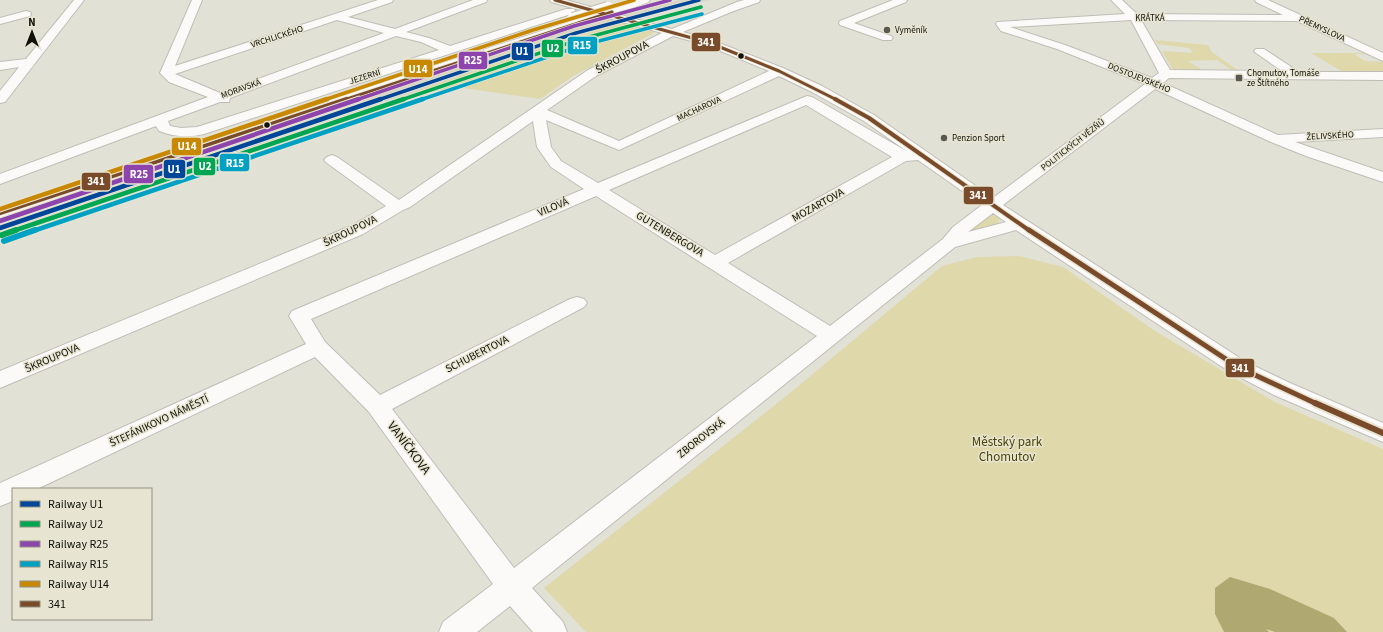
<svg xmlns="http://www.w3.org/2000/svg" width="1383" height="632" viewBox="0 0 1383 632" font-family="'Source Sans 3',sans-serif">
<rect width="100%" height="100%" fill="#e2e1d6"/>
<path fill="#d9d7c4" d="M678 0H710L639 18 546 46 419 90 424 92 0 239V218L567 30Z"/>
<path fill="#ded8ab" d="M622 22 652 31 654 33 573 76 540 99 463 88 424 92 419 90 546 46Z
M1155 40 1208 45 1212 52 1239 71H1233L1217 60 1188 61 1204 71 1173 70 1162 51 1193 53 1189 48 1158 44Z
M1311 53H1365L1366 54H1354L1365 61 1383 62V72H1343Z
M994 215H997L1000 219 996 225 960 235 985 218Z
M1019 256 1063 267 1155 331 1275 402 1383 449V632H586L544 588 790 393 942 266 977 257Z"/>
<path fill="#afa870" d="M1230 577 1270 589 1334 618 1347 632H1275L1266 629 1269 632H1224L1215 614V588Z"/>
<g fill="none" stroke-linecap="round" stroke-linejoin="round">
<defs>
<path id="minor" d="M74 0H84L5 102 0 103V91L19 67 0 70V62L26 59Z
M192 0H202L175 66 378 0H393L392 2 348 17 395 29 473 0H487L486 2 406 32 429 38 450 46 566 9H574L575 11 574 13 204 134C189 138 174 137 159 131L156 126 0 184V174L208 97 169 82 160 73ZM337 20 384 33 220 93 175 74ZM396 36 421 42 439 50 197 127 181 128 170 126 168 121 220 102H229L230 98Z
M550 0H566L672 29 737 2 744 0H760L759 2 731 12 683 32 714 41 783 68 822 86 874 115 993 198 1145 84 1057 49 1001 31 996 24 997 22 1125 14 1111 0H1122L1137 14 1283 15 1256 2 1255 0H1268L1383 53V61L1297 21 1141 20 1170 70 1282 71 1256 53 1254 51 1256 49H1264L1299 72H1383V80L1169 78 1163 83 1278 135 1383 129V137L1295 142 1383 172V182L1306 156 1271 142 1155 89 1003 205 1246 362 1290 383 1383 423V442L1274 395 1230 372 1016 230 955 247 532 588 563 622 567 632H533L510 606 477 632H439L443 622 493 584 369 412 315 357 37 489H13V501L0 506V483L306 344 289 316 292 311 584 189 551 167 537 147 533 121 410 207 403 210 363 234 0 388V371L351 226 386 206 327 163 324 160 327 157 332 155 337 157 399 200 588 70 662 33 551 2ZM1131 20 1159 73 1152 78 1065 45 1010 27ZM673 36 706 45 769 71 619 141 547 110 596 76ZM779 76 812 92 864 121 908 152 812 97 807 96 598 183 561 161 551 147 546 120 619 150ZM806 105 892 157 715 255 609 190ZM918 160 982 205 953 227 943 239 830 326 728 263 906 161ZM596 196 817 336 514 568 392 409 584 307 587 303 584 299 577 297 570 299 380 395 325 342 311 319ZM993 213 1006 222 968 232Z
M893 0H907L906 2 854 23 891 36 893 38 891 40H883L840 25 839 23 840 21Z
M26 11 30 12 31 14 30 16 0 24V18Z"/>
<path id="highway" d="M635 0H650L649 2 619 13H611L609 11 611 9Z
M581 18 585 20 587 22 585 24 0 219V207Z"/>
</defs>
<use href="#minor" stroke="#bfbeb6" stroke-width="2"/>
<use href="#highway" stroke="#bfbeb6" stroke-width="2"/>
<use href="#minor" fill="#fbfaf9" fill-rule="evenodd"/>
<use href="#highway" fill="#fbfaf9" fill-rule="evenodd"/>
<path stroke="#bbbbb8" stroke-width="2.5" d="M8 231 223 157 327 117"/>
<path stroke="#bbbbb8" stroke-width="3" d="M0 234 11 230"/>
<defs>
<path id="highway-bridge" d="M573 19 608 8"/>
</defs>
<use href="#highway-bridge" stroke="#bfbeb6" stroke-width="14" stroke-linecap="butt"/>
<use href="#highway-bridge" stroke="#fbfaf9" stroke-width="12"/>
<defs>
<path id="bus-1-far3" d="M555 0 710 43 779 71 837 100
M344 100 612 12"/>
<path id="bus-1-far2" d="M835 99 869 118 1030 231
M0 213 347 99"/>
<path id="bus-1-far1" d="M1029 230 1238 367 1317 404"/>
<path id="bus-1" d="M1315 403 1383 433"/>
</defs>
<use href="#bus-1-far3" stroke="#e7e5d1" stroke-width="4.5"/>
<use href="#bus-1-far2" stroke="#e7e5d1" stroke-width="6"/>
<use href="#bus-1-far1" stroke="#e7e5d1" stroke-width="8"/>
<use href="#bus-1" stroke="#e7e5d1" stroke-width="10"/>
<use href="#bus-1-far3" stroke="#7a4b2a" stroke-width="3"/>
<use href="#bus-1-far2" stroke="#7a4b2a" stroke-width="4"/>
<use href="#bus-1-far1" stroke="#7a4b2a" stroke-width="5"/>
<use href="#bus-1" stroke="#7a4b2a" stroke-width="6"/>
<defs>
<path id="rail-1-far1" d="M378 100 576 33 699 0"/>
<path id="rail-1" d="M0 228 381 99"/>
<path id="rail-2-far2" d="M401 100 578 40 701 7"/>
<path id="rail-2-far1" d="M13 231 404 99"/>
<path id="rail-2" d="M2 235 16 230"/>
<path id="rail-3-far1" d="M356 100 574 26 670 0"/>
<path id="rail-3" d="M0 221 359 99"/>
<path id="rail-4-far2" d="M420 100 580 46 702 14"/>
<path id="rail-4-far1" d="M33 231 423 99"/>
<path id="rail-4" d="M4 241 35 230"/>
<path id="rail-5-far1" d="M324 100 533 30 634 0"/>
<path id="rail-5" d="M0 209 327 99"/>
</defs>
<use href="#rail-1-far1" stroke="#e7e5d1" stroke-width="5"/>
<use href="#rail-1" stroke="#e7e5d1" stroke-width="7"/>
<use href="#rail-2-far2" stroke="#e7e5d1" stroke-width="5"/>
<use href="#rail-2-far1" stroke="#e7e5d1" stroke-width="7"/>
<use href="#rail-2" stroke="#e7e5d1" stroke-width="9"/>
<use href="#rail-3-far1" stroke="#e7e5d1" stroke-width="5"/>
<use href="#rail-3" stroke="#e7e5d1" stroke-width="7"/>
<use href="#rail-4-far2" stroke="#e7e5d1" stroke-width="5"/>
<use href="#rail-4-far1" stroke="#e7e5d1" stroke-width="7"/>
<use href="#rail-4" stroke="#e7e5d1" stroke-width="9"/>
<use href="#rail-5-far1" stroke="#e7e5d1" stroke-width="5"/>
<use href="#rail-5" stroke="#e7e5d1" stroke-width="7"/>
<use href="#rail-1-far1" stroke="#00479a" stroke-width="3.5"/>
<use href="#rail-1" stroke="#00479a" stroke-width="4.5"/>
<use href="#rail-2-far2" stroke="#00a651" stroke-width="3.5"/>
<use href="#rail-2-far1" stroke="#00a651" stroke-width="4.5"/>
<use href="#rail-2" stroke="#00a651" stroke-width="6"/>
<use href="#rail-3-far1" stroke="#8e44ad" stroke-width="3.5"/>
<use href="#rail-3" stroke="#8e44ad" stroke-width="4.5"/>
<use href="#rail-4-far2" stroke="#01a1c4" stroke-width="3.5"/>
<use href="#rail-4-far1" stroke="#01a1c4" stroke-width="4.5"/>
<use href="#rail-4" stroke="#01a1c4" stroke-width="6"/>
<use href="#rail-5-far1" stroke="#c98802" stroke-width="3.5"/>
<use href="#rail-5" stroke="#c98802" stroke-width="4.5"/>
</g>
<g fill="#5a5951" stroke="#e7e5d1" stroke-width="1.5">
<circle cx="887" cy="30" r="4"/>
<rect x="1235" y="74" width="8" height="8" rx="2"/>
<circle cx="944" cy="138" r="4"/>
</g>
<g fill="#111009" stroke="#e7e5d1" stroke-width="1.5">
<circle cx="741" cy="56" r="3.5"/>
<circle cx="267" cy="125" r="3.5"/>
</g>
<g text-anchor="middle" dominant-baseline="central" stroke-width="3" stroke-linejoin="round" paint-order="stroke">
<g font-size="9" fill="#111009" stroke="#e7e5d1">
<text x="1150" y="18">KRÁTKÁ</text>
<text transform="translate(1322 29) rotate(25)">PŘEMYSLOVA</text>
<text transform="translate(277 37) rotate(-18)">VRCHLICKÉHO</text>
<text transform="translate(365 77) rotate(-18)">JEZERNÍ</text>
<text transform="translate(1139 78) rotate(22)">DOSTOJEVSKÉHO</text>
<text transform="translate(241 89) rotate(-20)">MORAVSKÁ</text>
<text transform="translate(699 109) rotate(-25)">MACHAROVA</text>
<text transform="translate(1330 136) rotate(-3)">ŽELIVSKÉHO</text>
<text transform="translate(1073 145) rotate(-38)">POLITICKÝCH VĚZŇŮ</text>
</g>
<g font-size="9" fill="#111009" stroke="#e7e5d1" text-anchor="start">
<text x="895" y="30">Vyměník</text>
<text x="1247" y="73">Chomutov, Tomáše<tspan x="1247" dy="10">ze Štítného</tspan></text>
<text x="952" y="138">Penzion Sport</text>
</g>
<g font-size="11" fill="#111009" stroke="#e7e5d1">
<text transform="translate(622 57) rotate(-28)">ŠKROUPOVA</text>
<text transform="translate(818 205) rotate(-29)">MOZARTOVA</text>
<text transform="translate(553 207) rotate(-23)">VILOVÁ</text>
<text transform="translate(350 231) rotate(-26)">ŠKROUPOVA</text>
<text transform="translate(670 234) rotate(31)">GUTENBERGOVA</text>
<text transform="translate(477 354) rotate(-27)">SCHUBERTOVA</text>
<text transform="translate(52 358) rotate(-23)">ŠKROUPOVA</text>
<text transform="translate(159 421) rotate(-25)">ŠTEFÁNIKOVO NÁMĚSTÍ</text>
<text transform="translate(701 438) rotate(-38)">ZBOROVSKÁ</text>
</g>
<g font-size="13" fill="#4b4407" stroke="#e7e5d1">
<text x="1007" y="442">Městský park<tspan x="1007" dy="15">Chomutov</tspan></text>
</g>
<g font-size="13" fill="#111009" stroke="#e7e5d1">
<text transform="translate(409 448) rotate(53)">VANÍČKOVA</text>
</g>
</g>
<g stroke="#e7e5d1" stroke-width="1.5">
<rect x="691" y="32" width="30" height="20" rx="4" fill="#7a4b2a"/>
<rect x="567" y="36" width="31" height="19" rx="4" fill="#01a1c4"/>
<rect x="541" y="39" width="23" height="19" rx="4" fill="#00a651"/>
<rect x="511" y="42" width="23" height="19" rx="4" fill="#00479a"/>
<rect x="458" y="51" width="30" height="19" rx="4" fill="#8e44ad"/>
<rect x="403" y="59" width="30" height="19" rx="4" fill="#c98802"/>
<rect x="171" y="137" width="31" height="19" rx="4" fill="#c98802"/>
<rect x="219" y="153" width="31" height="19" rx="4" fill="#01a1c4"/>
<rect x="193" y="157" width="23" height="19" rx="4" fill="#00a651"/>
<rect x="163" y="159" width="23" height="20" rx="4" fill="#00479a"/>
<rect x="123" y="164" width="31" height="20" rx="4" fill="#8e44ad"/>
<rect x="81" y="172" width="30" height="19" rx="4" fill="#7a4b2a"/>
<rect x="963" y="186" width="31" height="19" rx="4" fill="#7a4b2a"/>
<rect x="1225" y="358" width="30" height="20" rx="4" fill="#7a4b2a"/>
</g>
<g font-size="11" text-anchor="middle" font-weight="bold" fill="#fff">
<text x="706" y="46">341</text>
<text x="582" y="49">R15</text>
<text x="553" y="52">U2</text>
<text x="522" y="55">U1</text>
<text x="473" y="64">R25</text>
<text x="418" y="73">U14</text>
<text x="187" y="150">U14</text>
<text x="235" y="167">R15</text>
<text x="205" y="170">U2</text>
<text x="174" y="173">U1</text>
<text x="139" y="178">R25</text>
<text x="96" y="185">341</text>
<text x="978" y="199">341</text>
<text x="1240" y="372">341</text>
</g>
<rect x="12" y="488" width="140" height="132" fill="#e7e5d1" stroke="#919081"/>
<rect x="20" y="501" width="20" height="6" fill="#00479a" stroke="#919081"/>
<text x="48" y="508" font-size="12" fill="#111009">Railway U1</text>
<rect x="20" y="521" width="20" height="6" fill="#00a651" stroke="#919081"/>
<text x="48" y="528" font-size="12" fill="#111009">Railway U2</text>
<rect x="20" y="541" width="20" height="6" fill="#8e44ad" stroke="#919081"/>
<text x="48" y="548" font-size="12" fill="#111009">Railway R25</text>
<rect x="20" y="561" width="20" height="6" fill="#01a1c4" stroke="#919081"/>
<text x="48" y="568" font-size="12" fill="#111009">Railway R15</text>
<rect x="20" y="581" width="20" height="6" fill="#c98802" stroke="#919081"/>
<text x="48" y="588" font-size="12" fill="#111009">Railway U14</text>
<rect x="20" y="601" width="20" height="6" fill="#7a4b2a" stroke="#919081"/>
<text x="48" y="608" font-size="12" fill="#111009">341</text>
<g transform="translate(32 32)" stroke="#e7e5d1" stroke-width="3" paint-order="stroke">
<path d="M0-3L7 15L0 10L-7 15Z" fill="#111009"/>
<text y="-6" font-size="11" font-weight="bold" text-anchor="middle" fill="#111009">N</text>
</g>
</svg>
